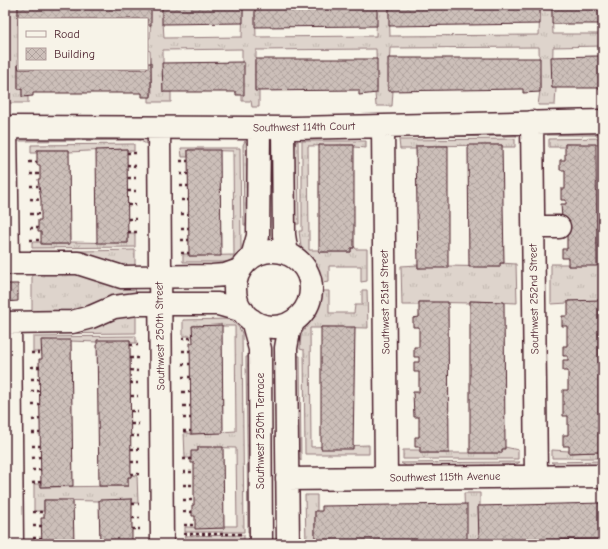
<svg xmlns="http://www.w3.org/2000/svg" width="608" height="549" viewBox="0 0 608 549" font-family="'Comic Neue',sans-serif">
<defs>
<pattern id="grass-tufts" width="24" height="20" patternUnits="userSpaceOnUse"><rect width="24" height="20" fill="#ded4cc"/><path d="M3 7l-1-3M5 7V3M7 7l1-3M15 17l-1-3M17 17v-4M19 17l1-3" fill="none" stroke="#c0b6af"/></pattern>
<pattern id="building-cross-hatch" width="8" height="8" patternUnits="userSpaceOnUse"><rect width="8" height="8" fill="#ccbfb9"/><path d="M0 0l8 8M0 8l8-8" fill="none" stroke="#b1a49f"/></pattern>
</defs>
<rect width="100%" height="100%" fill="#f7f3e8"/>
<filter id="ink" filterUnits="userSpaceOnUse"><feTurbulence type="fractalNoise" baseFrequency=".025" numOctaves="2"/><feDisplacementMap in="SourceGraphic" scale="8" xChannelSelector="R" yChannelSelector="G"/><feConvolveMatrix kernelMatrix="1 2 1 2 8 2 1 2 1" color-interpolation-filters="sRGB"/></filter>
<g filter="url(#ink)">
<path fill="url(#grass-tufts)" stroke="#947a7c" d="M6 5H18V89H22V96L28 97V103H5Z
M151 5H162L164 38 242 37 243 5H255L256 37 376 36 377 5H389L390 36 539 35 540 5H552L553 34H603V46L553 47 552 88H556L555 105H538L540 91 539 47 390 48 388 91H393L392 106H376L375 93 377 89 376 49 256 50V59L255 60V90L259 91V107H252L251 101H242V49L163 50V92H171V102H149V97L151 96 152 93 150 51 147 50V38H150Z
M603 129V135H547L551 133Z
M511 132 517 136 399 137 401 135Z
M21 137H145L149 145 138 140 17 141Z
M603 138V145L565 144V147H549V139Z
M515 139V147H502V145L416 146V149H400L399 140Z
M245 141 250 148 252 225H244L243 145Z
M297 141H298L299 224H291L294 145Z
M302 141H366V148L354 147 353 145 308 146 309 236V250H319V252H351V248H354V246L356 249H367V281L361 282V266H329V282L322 283 314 262 301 247 299 231H302Z
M134 144V151H127V149L69 152V150H37V153H31V145Z
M181 148H240L241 249 229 262H183V254H189V256L234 255 233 151 188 150V157H182Z
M128 233H135V247L32 248V242H41L42 244H69L70 242 128 243Z
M135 250V271L32 256V252Z
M500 263 516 264 517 303 470 301V303L419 302V305H402L401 266 418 265V268L448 266 500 267Z
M551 264H568V266L603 265V301H568V303L551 304Z
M65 267 135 283 136 299 32 317V268Z
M362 290H367L368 328 321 327V328H310L311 447 369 445V454H305L304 350 300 349 301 334 315 316 321 302 322 291H329V313H354L355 305H362Z
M136 312V333L33 334V329Z
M229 319 238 326 242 333 244 532H185V527L223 528 224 526H237L236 448 198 447V451L191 458H185L184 432 191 434 236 431 235 326H193V336H183V320Z
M136 336V343H130V340L97 342 42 340V352H33V337Z
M253 356 254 532H248L246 357Z
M293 356H300L301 461 296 453Z
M505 447 518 450V459H403V450H420V453H502V449Z
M552 450 569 451V453L599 452V450H603V458H552Z
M603 461V467L558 466 551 462Z
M520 462 511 467 409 468 401 463Z
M131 475H137L138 503H132V499L99 501 44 500V511H34V484H41V487L128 486V477H131Z
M464 493H480V506H478L480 544H466Z
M305 495H317V511H315V541L317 542V544H306Z
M244 535V544H237V542L185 544V536Z"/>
<path fill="url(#building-cross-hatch)" stroke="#4a1f2b" d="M5 5H6L7 25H5Z
M18 5H151V25H147V19H19L18 25Z
M162 5H243V23L162 24Z
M255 5H377V26L255 27Z
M389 5H540V24L389 26Z
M552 5H603V24H552Z
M597 56H603V88H552L551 57Z
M388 58H540V92L523 93V89L388 91Z
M255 59H377V93L359 95V90L255 91Z
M244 62V95H236V92H163L162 63Z
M147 63H151V97H142V93H33V96L22 97V89H18V64L19 69H147Z
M5 65H7V98H5Z
M565 144H596L597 266H568V258H562V249H567V230L562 219 561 204H566V200H561V189H565V170H560V160H565Z
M319 145H354V248H351V252H319Z
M468 145H502L504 263H500V267H469Z
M416 146H448V268H418Z
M127 149 128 243H97L96 150Z
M37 150H69L70 244H41V232H38V220H41V200L38 179H40V165H37Z
M188 150H220L221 256H189Z
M5 284H18V301L5 302Z
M599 300V452L569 453V446H563V435H568V416H563V390H568V371H563V360H568V356H563V346H567V326H562V316H568V301Z
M470 301 504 302 505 449H502V453H470Z
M419 302H448L449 453H420V447H415V437H419V417H414L413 392H419V372H414V362H419V357H414V347H419V327H413V318L419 317Z
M222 325 223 433 191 434 190 343H193L192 326Z
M321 327H355L353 449H321Z
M41 340H71L73 486 41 487 39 359H42Z
M97 340H130L131 477H128V486H99Z
M198 447H223L224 528 195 529V516H192V505H194V463H191V451H198Z
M132 499V544H100L99 500Z
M44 500H73L74 544H42L41 518H44Z
M603 503V539L479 541 478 506Z
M467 504V540L315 542V511H322V506Z
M199 542H224V544H199Z"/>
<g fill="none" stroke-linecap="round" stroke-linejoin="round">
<defs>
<path id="minor" d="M532 122 536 476
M383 126 386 478
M5 127 295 128 603 121
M6 127 8 262
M159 128 162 544
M283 128 284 235 287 254
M534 227H559
M235 289a38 38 0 1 1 76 0a38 38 0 1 1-76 0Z
M252 257 258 236 259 128
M5 263H78L122 277 212 276 225 275 239 270
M252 320 260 349 261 544
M5 323 72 322 91 317 114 307 137 304H218L243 311
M10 323 12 544
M287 479 603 476
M288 544 286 348 289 331 294 321"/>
</defs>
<use href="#minor" stroke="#4a1f2b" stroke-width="25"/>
<path stroke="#4a1f2b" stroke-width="2.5" stroke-dasharray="3 3" stroke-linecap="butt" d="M127 153H136
M180 161H188
M29 162H37
M127 165 136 166
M30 174H40
M180 174H188
M128 178H136
M30 186H38
M180 186H188
M128 191H136
M30 199 41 200
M181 200H188
M128 205H136
M30 214H41
M181 214H188
M128 219H136
M30 228H38
M181 228H189
M128 232H137
M30 240H41
M181 240H189
M181 253H189
M182 338H193
M130 345H138
M182 351H190
M31 353H42
M130 358H138
M182 364H190
M31 367H40
M130 370 138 371
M182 377H190
M31 379H40
M130 383H138
M31 391H40
M182 392H190
M131 396H138
M32 405H40
M183 406H190
M131 411H138
M183 418H191
M32 420 40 419
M131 424H139
M183 431H191
M32 433H40
M131 436H139
M32 446H40
M131 449H139
M32 458 40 457
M183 459H191
M131 462H139
M32 470H41
M183 472H194
M131 474H139
M32 483 41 482
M183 485H194
M183 500H194
M132 504H139
M33 512H44
M183 512H192
M132 518H140
M184 525H195
M33 526H42
M132 529H140
M184 534H243
M33 538H42
M132 542H140"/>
<use href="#minor" stroke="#f7f3e8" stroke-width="22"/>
</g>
</g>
<g text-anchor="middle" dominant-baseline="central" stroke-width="4" stroke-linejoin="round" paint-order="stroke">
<g font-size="11" fill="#4a1f2b" stroke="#f7f3e8">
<text transform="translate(304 127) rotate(-1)">Southwest 114th Court</text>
<text transform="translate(534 299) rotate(-91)">Southwest 252nd Street</text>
<text transform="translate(385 302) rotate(-91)">Southwest 251st Street</text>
<text transform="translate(160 336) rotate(-91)">Southwest 250th Street</text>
<text transform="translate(260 431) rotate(-90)">Southwest 250th Terrace</text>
<text transform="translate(445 477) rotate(-1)">Southwest 115th Avenue</text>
</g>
</g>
<rect width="608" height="549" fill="none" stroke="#f7f3e8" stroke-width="20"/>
<rect x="10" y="10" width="588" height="529" fill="none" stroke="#4a1f2b" stroke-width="1.5" filter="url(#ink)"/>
<rect x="18" y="18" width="130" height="52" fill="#f7f3e8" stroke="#b29e9c"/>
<rect x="26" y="31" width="20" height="6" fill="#f7f3e8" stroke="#b29e9c"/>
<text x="54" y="38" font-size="12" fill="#4a1f2b">Road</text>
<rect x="26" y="48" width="20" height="12" fill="url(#building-cross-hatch)" stroke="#b29e9c"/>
<text x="54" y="58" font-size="12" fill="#4a1f2b">Building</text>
</svg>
